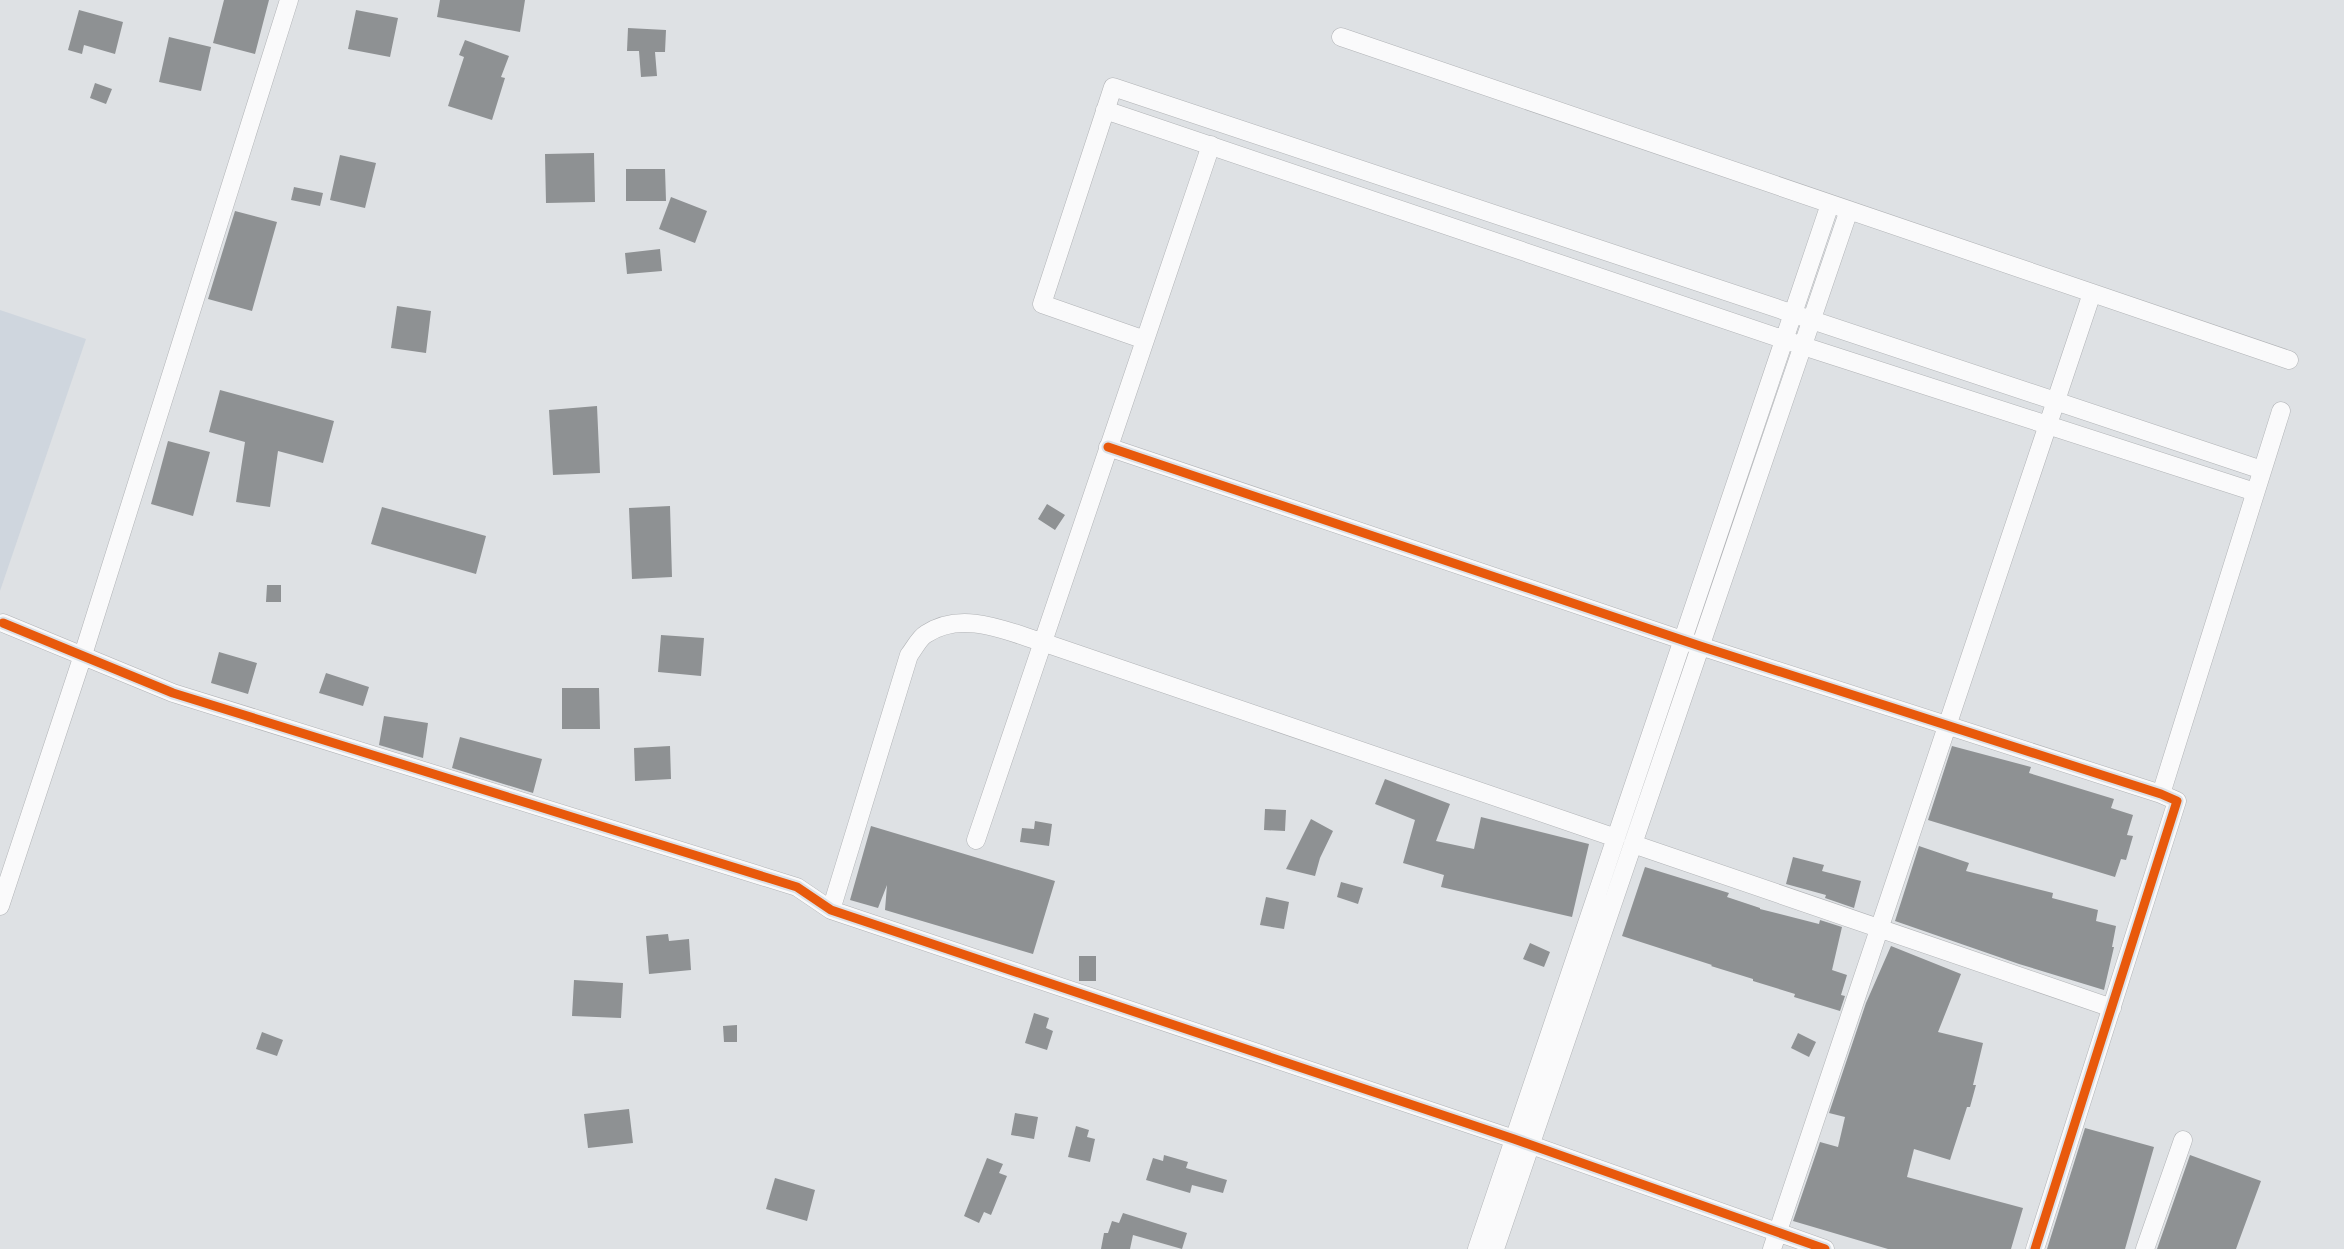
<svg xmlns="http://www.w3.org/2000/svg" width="2344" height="1249" viewBox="0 0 2344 1249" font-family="'Nunito Sans',sans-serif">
<rect width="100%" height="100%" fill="#dee1e4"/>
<path fill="#cfd6de" d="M0 310 86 339 0 591Z"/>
<path fill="#8e9193" d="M224 0H269L255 54 213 43Z
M440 0H525L520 32 437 17Z
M79 10 123 22 115 54 84 45 82 54 68 50Z
M356 10 398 18 390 57 348 49Z
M628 28 666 30 665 52H655L657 76 641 77 639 51H627Z
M169 37 211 47 201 91 159 82Z
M465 40 509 56 501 77 505 78 492 120 448 106 464 57 459 55Z
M95 83 112 89 106 104 90 98Z
M594 153 595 202 546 203 545 154Z
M340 155 376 163 365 208 330 200Z
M626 169H665L666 201H626Z
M294 187 323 193 320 206 291 200Z
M671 197 707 211 695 243 659 229Z
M235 211 277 222 252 311 208 299Z
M660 249 662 271 627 274 625 253Z
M397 306 431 311 426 353 391 348Z
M220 390 334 421 323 463 278 451 270 507 236 502 245 442 209 432Z
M597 406 600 473 553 475 549 410Z
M168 441 210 452 193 516 151 504Z
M1047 504 1065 515 1055 530 1038 519Z
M670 506 672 577 632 579 629 508Z
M382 507 486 536 476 574 371 544Z
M267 585H281V602H266Z
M661 635 704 638 701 676 658 672Z
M219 652 257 663 248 694 211 683Z
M326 673 369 687 363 706 319 693Z
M562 688H599L600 729H562Z
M384 716 428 723 423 758 379 745Z
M460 737 542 759 533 793 452 768Z
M670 746 671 779 635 781 634 748Z
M1952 746 2031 767 2029 773 2114 799 2111 808 2133 815 2127 835 2133 836 2126 860 2121 859 2115 877 1928 820Z
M1385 779 1450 804 1436 841 1474 849 1481 817 1589 844 1572 917 1441 887 1444 875 1403 863 1415 820 1375 804Z
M1265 809 1286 810 1285 831 1264 830Z
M1311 819 1333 831 1320 858 1315 876 1286 869Z
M1035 821 1052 824 1049 846 1020 842 1022 828 1034 829Z
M871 826 1055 881 1033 954 885 910 887 885 878 908 850 900Z
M1919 846 1969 863 1966 871 2053 893 2052 898 2098 910 2096 921 2116 926 2112 947H2114L2104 990 2019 964 1895 921Z
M1793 857 1824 865 1822 871 1861 881 1854 908 1825 898 1826 895 1786 884Z
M1645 867 1729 893 1727 897 1760 908V909L1819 924 1820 920 1842 927 1832 970 1847 975 1841 995 1845 996 1840 1011 1794 997 1795 994 1753 981V979L1711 966 1712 965 1622 936Z
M1341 882 1363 888 1358 904 1337 897Z
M1266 897 1289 902 1284 929 1260 925Z
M668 934 669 941 689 939 691 970 649 974 646 936Z
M1530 943 1550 952 1544 967 1523 959Z
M1891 946 1961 974 1938 1032 1983 1043 1973 1085H1976L1970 1107H1967L1950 1160 1914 1149 1907 1177 2023 1208 2011 1249H1888L1793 1221 1820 1142 1838 1147 1845 1117 1829 1113 1866 1003Z
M1079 956H1096V981H1079Z
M574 980 623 983 621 1018 572 1016Z
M1034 1013 1049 1018 1046 1028 1053 1031 1047 1050 1025 1043Z
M737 1025V1042H724L723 1026Z
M262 1032 283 1040 277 1056 256 1049Z
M1798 1033 1816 1042 1809 1057 1791 1048Z
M629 1109 633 1143 588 1148 584 1114Z
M1015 1113 1038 1117 1034 1139 1011 1135Z
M1076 1126 1089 1130 1087 1137 1095 1139 1090 1162 1068 1157Z
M2085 1128 2154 1147 2125 1249H2047Z
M1164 1155 1188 1162 1186 1168 1227 1180 1223 1193 1192 1185 1190 1193 1146 1180 1153 1158 1163 1161Z
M2190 1155 2261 1181 2236 1249H2157Z
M987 1158 1003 1164 999 1173 1007 1176 991 1215 984 1212 979 1223 964 1216Z
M775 1178 815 1190 807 1221 766 1209Z
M1123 1213 1187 1233 1182 1249 1133 1235 1130 1249H1101L1104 1233H1108L1112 1221 1119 1223Z"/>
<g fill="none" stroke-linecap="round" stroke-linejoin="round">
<defs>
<path id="minor" d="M1341 37 2289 360
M1105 110 1803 346 2255 492
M1145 340 1042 304 1113 87 2262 470
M1108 447 1700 646 2161 794 2177 801 2035 1249
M3 623 173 693 797 887 831 910 1514 1139 1825 1249
M2161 794 2281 411
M976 840 1211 145
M1633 844 2112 1008
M0 906 82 658 289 0
M831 910 909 655C914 649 919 638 926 634 962 610 1006 631 1042 642L1616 838
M1477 1249 1830 204
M1495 1249 1849 210
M1772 1249 2092 293
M2145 1249 2183 1140"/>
</defs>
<use href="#minor" stroke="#b1b3b6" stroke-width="19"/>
<use href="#minor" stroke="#fafafb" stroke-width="18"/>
<defs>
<path id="cycleway" d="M1108 447 1700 646 2161 794 2177 801 2035 1249
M3 623 173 693 797 887 831 910 1514 1139 1825 1249"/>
</defs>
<use href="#cycleway" stroke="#dbe1e7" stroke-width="13"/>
<use href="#cycleway" stroke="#e8590c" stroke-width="9"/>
</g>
</svg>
